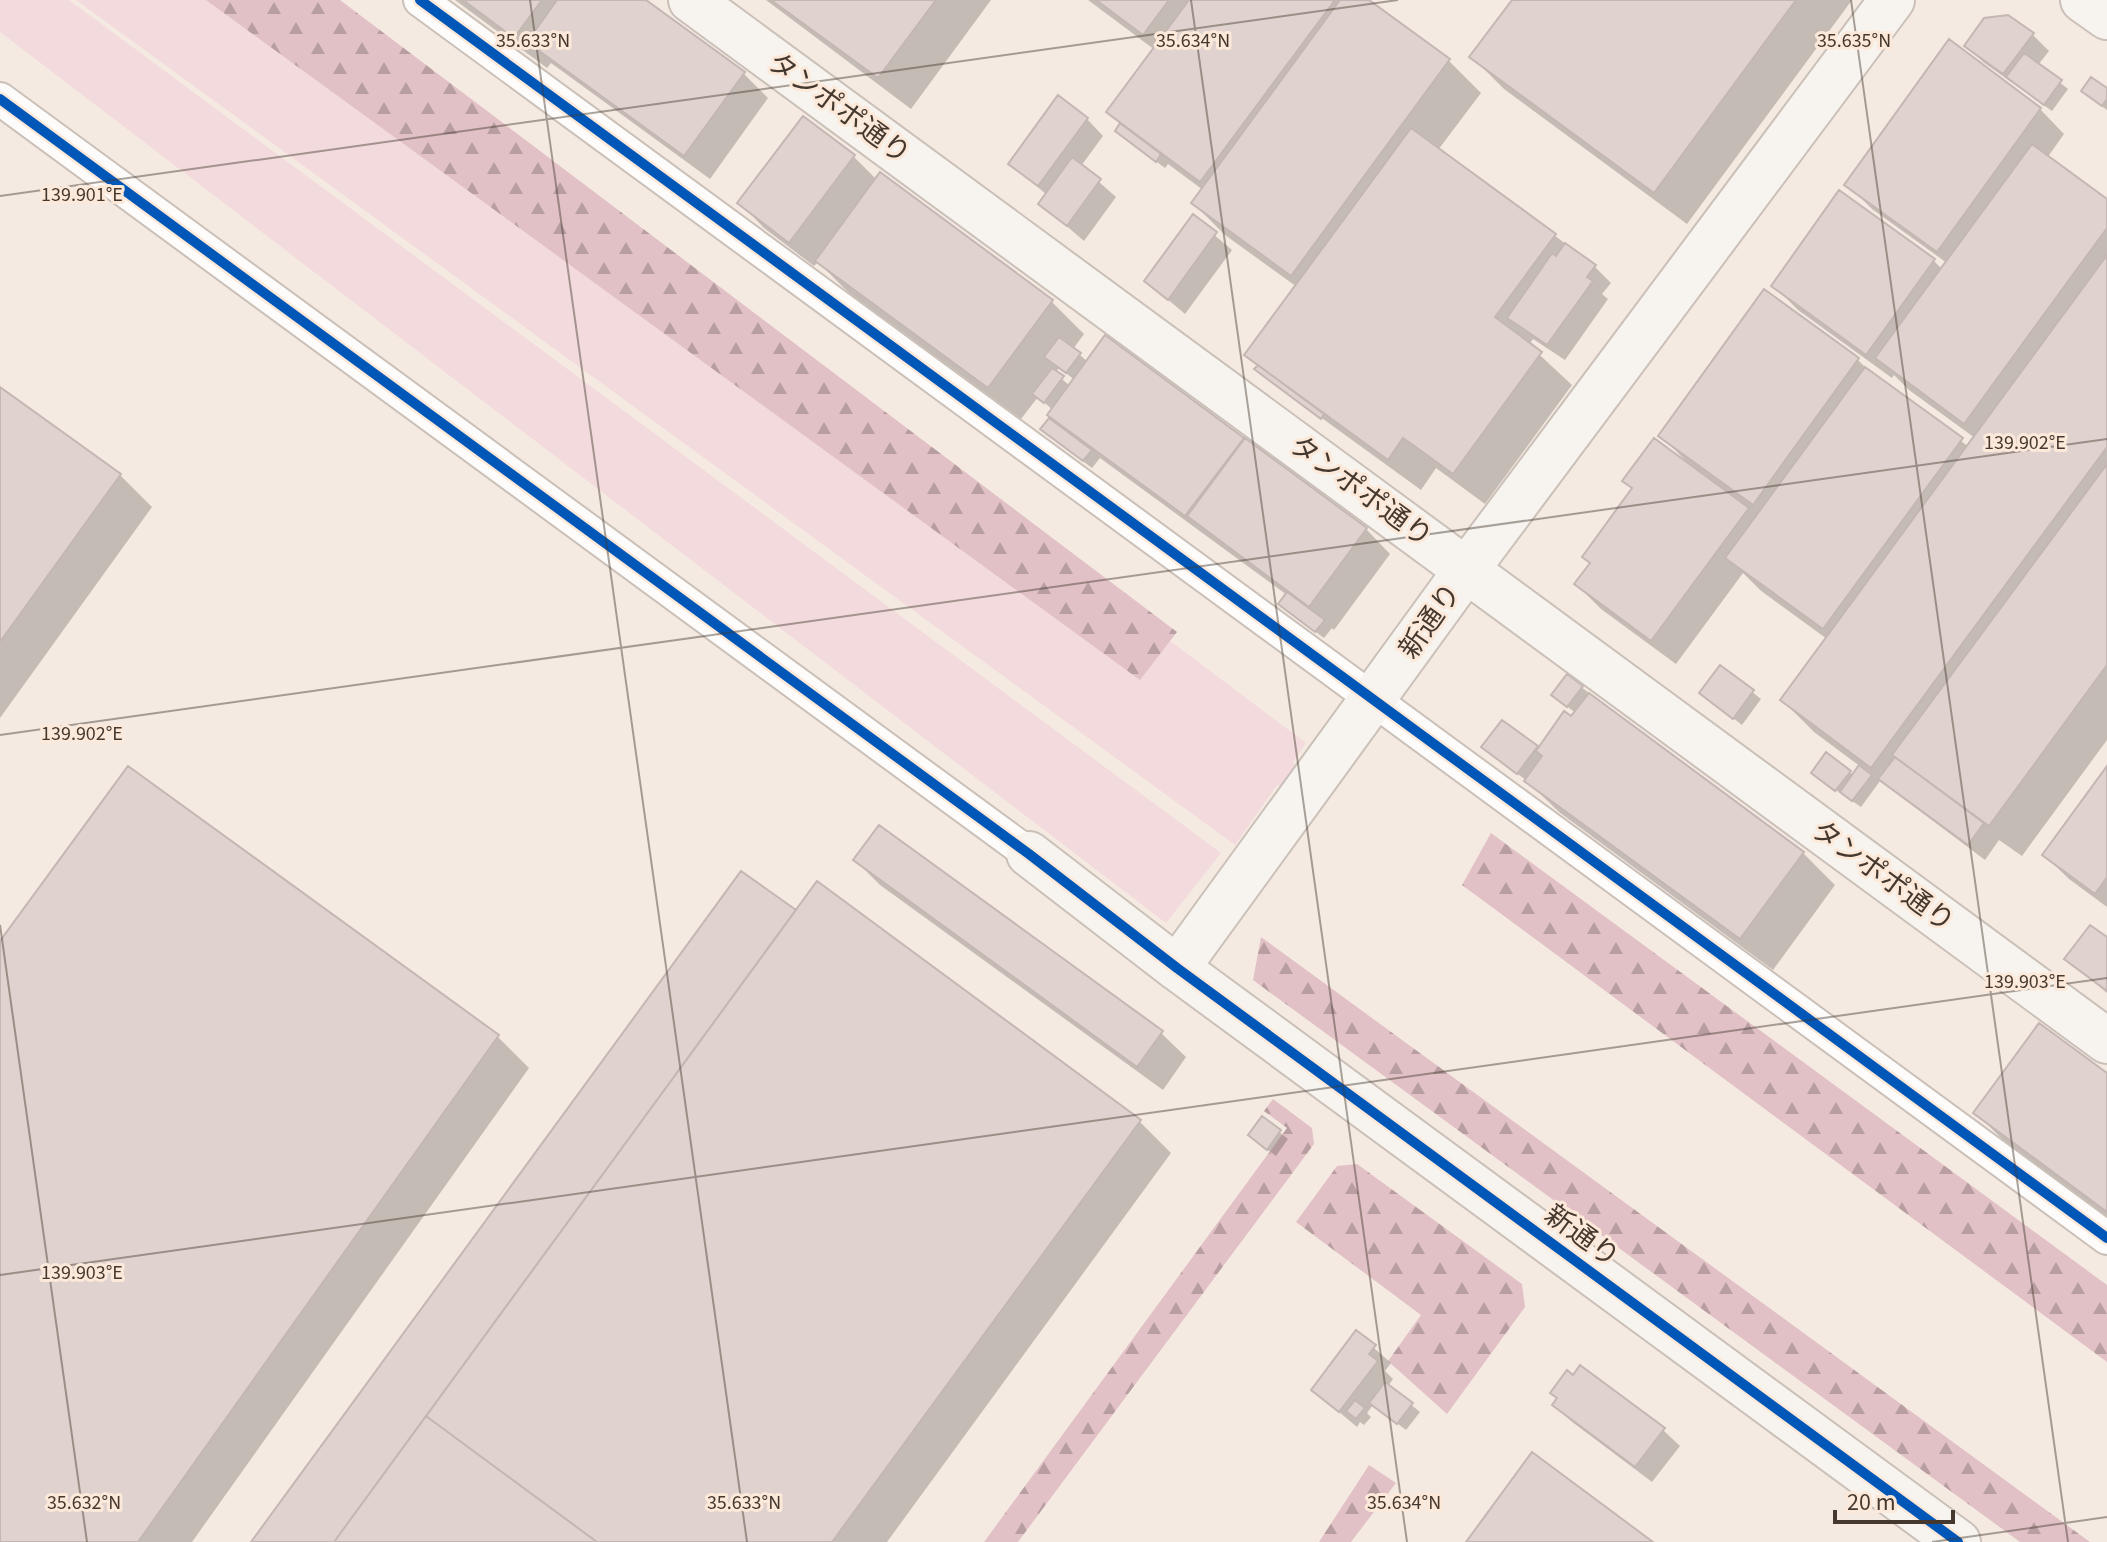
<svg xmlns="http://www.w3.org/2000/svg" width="2107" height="1542" viewBox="0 0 2107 1542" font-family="'Source Sans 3','Noto Sans JP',sans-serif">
<defs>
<pattern id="forest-firs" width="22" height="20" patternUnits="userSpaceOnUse" patternTransform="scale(2)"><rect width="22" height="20" fill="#e1c1c5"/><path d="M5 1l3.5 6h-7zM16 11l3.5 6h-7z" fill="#b89ea0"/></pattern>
</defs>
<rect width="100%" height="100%" fill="#f5eae2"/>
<path fill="#f3dadc" d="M0 0H69L1221 853 1166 923 0 32Z
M76 0H319L1306 743 1293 762 1298 767 1281 787 1277 785 1235 845Z"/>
<path fill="url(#forest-firs)" d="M206 0H340L1177 632 1140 680Z
M1491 833 2107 1285V1362L1462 885Z
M1261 937 2090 1542H2020L1253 980Z
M1273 1099 1312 1128 1314 1144 1018 1542H984L1287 1128 1264 1111Z
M1357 1164 1522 1284 1525 1307 1447 1414 1388 1361 1421 1315 1296 1222 1337 1166Z
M1369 1465 1396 1483 1351 1542H1319Z"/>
<path fill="#0003" fill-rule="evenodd" d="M455 0H642L744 74 768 98 710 179 551 63 547 68Z
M766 0H991L911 109Z
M1088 0H1366L1449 61 1481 93 1438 150 1554 235 1594 266 1611 283 1602 294 1608 299 1565 360 1533 339 1529 345 1572 385 1485 504 1436 468 1421 490 1265 377 1259 366 1247 354 1297 287 1225 235 1193 203 1203 190 1168 164 1165 168 1125 138 1121 125 1109 112 1155 50Z
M1514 0H1852L1687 224 1504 89 1472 57Z
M2032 34 2049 51 2038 65 2068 89 2052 111 1983 62 1967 46Z
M2084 91H2107V110L2091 98Z
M2040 109 2064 134 2047 158 2107 202V740L2022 856 1999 840 1985 860 1880 781 1861 807 1821 780 1850 772 1854 776 1861 767 1814 732 1782 700 1827 639 1760 590 1743 573 1676 664 1601 609 1576 584 1687 462 1660 435 1858 360 1873 375 1969 447 1975 438 1909 390 1894 375 1892 378 1798 310 1773 285 1934 261 1942 269 1947 263 1872 209 1847 184Z
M803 119 854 157 877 180 880 175 1052 302 1084 334 1073 349 1088 362 1105 338 1366 529 1390 554 1334 630 1332 628 1324 638 1288 611 1287 595 1100 458 1092 468 1050 436 1062 427 1049 415 1053 410 1038 397 1021 419 849 293 818 262 814 266 764 228 740 203ZM1059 368 1075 380 1070 386 1055 373Z
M1087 119 1103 136 1081 166 1116 197 1084 241 1041 204 1047 195 1010 163Z
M1193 217 1232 250 1185 314 1146 281Z
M0 390 120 475 152 507 0 718Z
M1720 667 1761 699 1742 725 1701 693Z
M1581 687 1803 853 1835 885 1773 970 1559 812 1526 780 1491 755 1536 748 1539 750 1576 713 1561 702Z
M2107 769V907L2069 879 2044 855Z
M855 860 1161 1033 1186 1057 1163 1090 880 885Z
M2107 940V993L2067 959Z
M0 944 497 1036 529 1068 192 1542H0Z
M2107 1076V1218L2008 1145 1976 1113Z
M1263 1119 1288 1139 1276 1156 1258 1143Z
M1139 1121 1171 1153 887 1542H253Z
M1357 1333 1391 1363 1385 1371 1393 1379 1388 1386 1420 1412 1406 1430 1373 1405 1367 1413 1371 1417 1364 1425 1360 1422 1357 1427 1313 1390Z
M1555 1405 1663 1430 1680 1446 1652 1482 1571 1421Z"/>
<path fill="#e0d3cf" stroke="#c4b7b3" stroke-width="2" d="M463 0H542L514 38Z
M557 0H646L745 72 684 156 527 42Z
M771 0H936L878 78Z
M1096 0H1169L1143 35Z
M1189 0H1335L1200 182 1106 112Z
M1340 0H1369L1450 59 1291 276 1191 203Z
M1512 0H1796L1654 193 1469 57Z
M2008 15 2034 33 2003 74 1964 46 1984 18Z
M1949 39 2041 108 1937 252 1844 185Z
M2024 53 2062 80 2044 105 2006 77Z
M2091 77 2107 88V99L2102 106 2081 91Z
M1058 95 1088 118 1038 186 1008 164Z
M803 116 855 155 789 243 737 203Z
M1120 123 1161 154 1156 162 1115 131Z
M1411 128 1556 234 1495 317 1542 352 1453 474 1403 438 1388 460 1244 355Z
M2032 144 2107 199V228L1964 424 1875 358Z
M1072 157 1101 179 1067 226 1038 204Z
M880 172 1053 300 988 388 815 261Z
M1839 190 1935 259 1866 355 1771 286Z
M1193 214 1217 232 1168 300 1144 281Z
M1565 243 1596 265 1587 277 1593 281 1547 345 1507 318 1552 253 1556 256Z
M2107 255V447L1871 768 1780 700Z
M1764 289 1859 358 1753 505 1658 436Z
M1105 335 1244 438 1185 516 1047 415Z
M1059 337 1081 353 1066 373 1044 357Z
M1258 365 1324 414 1321 419 1254 369Z
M1865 367 1963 438 1823 629 1725 558Z
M1052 368 1064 376 1044 403 1032 394Z
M0 387 121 474 0 642Z
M1049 418 1092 450 1083 461 1040 429Z
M1245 438 1367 528 1309 607 1187 516Z
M1654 438 1749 508 1651 641 1574 584 1590 563 1582 557 1632 488 1622 481Z
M2107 464V665L1989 826 1892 755Z
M1287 592 1325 620 1315 632 1278 604Z
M1720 665 1754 690 1733 719 1699 693Z
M1567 674 1583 686 1567 707 1551 695Z
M1589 693 1804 852 1740 939 1524 781 1542 756 1536 751 1564 711 1571 716Z
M1502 720 1538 746 1517 774 1481 747Z
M1826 752 1851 771 1835 791 1811 773Z
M1895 757 1984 823 1968 845 1878 779Z
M1859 765 1872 775 1852 801 1840 792Z
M128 766 499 1035 138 1542H0V941Z
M2107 766V877L2095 894 2042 855Z
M879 825 1163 1031 1137 1067 853 860Z
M741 871 796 910 334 1542H251Z
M817 881 1141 1120 832 1542H597L426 1416Z
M2090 925 2107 937V991L2064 959Z
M2039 1023 2107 1073V1212L1973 1113Z
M1262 1116 1281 1130 1267 1150 1248 1135Z
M1356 1330 1376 1345 1369 1354 1378 1361 1339 1412 1311 1390Z
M1580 1365 1665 1428 1635 1467 1552 1405 1557 1398 1550 1393 1567 1370 1573 1375Z
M1385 1382 1413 1403 1397 1424 1369 1403Z
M1355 1400 1365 1408 1356 1419 1346 1411Z
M426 1416 597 1542H334Z
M1532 1452 1653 1542H1466Z"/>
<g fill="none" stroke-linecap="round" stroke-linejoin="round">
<defs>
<path id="street" d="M420 0 2107 1238
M0 99 1029 854"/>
<path id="secondary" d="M691 0 2107 1041
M2083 0 2107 17
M1029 854 1177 968 1958 1542
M1177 968 1467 569 1892 0"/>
</defs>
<use href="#street" stroke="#cac0b8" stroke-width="36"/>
<use href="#secondary" stroke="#cac0b8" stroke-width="48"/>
<use href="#street" stroke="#fefcfb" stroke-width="32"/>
<use href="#secondary" stroke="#f7f4ef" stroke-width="44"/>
<defs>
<path id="cycleway" d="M420 0 2107 1238
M0 99 1029 854 1177 968 1958 1542"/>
</defs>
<use href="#cycleway" stroke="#fde9da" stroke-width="15"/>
<use href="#cycleway" stroke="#0057b8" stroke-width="10"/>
</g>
<path fill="none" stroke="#45392f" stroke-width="2" stroke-opacity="0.45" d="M530 0 747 1542M1191 0 1407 1542M1851 0 2068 1542M0 196 1398 0M0 735 2107 439M0 925 87 1542M0 1275 2107 978M1932 1542 2107 1517"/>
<g text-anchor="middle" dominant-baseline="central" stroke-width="6" stroke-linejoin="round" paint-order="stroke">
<g font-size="28" fill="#45392f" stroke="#fde9da">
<text transform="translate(839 108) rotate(36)">タンポポ通り</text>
<text transform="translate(1361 491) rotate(36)">タンポポ通り</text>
<text transform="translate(1430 621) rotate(-55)">新通り</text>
<text transform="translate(1883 876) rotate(36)">タンポポ通り</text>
<text transform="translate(1582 1236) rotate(36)">新通り</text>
</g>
</g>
<g font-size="20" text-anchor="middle" fill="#45392f" stroke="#fde9da" stroke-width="6" stroke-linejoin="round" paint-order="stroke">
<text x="533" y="47">35.633°N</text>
<text x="1193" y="47">35.634°N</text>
<text x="1854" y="47">35.635°N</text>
<text x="82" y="201">139.901°E</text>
<text x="2025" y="449">139.902°E</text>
<text x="82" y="740">139.902°E</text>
<text x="2025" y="988">139.903°E</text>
<text x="82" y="1279">139.903°E</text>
<text x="84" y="1509">35.632°N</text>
<text x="744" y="1509">35.633°N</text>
<text x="1404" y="1509">35.634°N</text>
</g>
<path d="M1835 1510v12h118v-12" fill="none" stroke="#45392f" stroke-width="4"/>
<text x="1847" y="1510" font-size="24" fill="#45392f" stroke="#fde9da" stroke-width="6" paint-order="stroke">20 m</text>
</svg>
